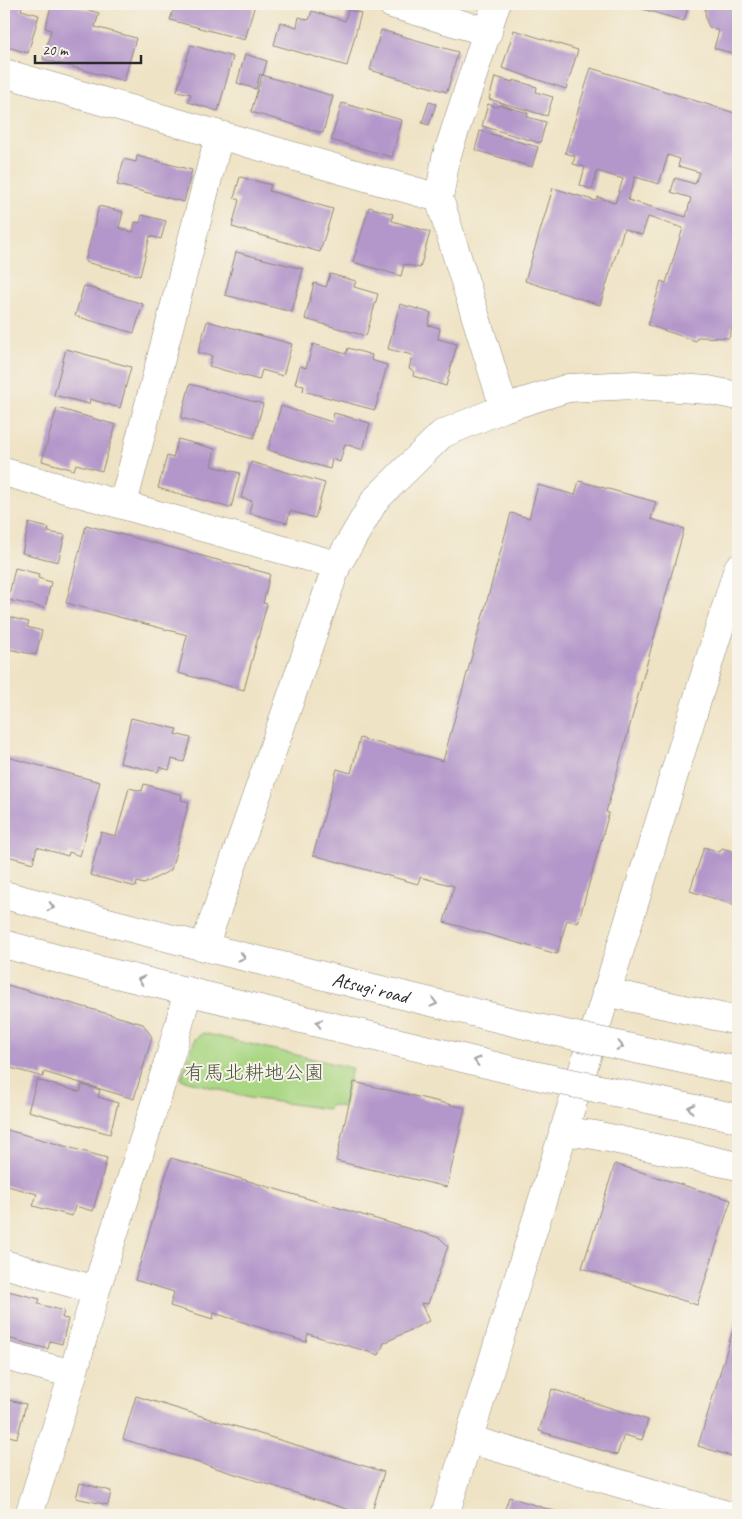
<svg xmlns="http://www.w3.org/2000/svg" width="742" height="1519" viewBox="0 0 742 1519" font-family="Caveat,'Klee One',sans-serif">
<rect width="100%" height="100%" fill="#f7f3e8"/>
<filter id="ink" filterUnits="userSpaceOnUse"><feTurbulence type="fractalNoise" baseFrequency=".02" numOctaves="2"/><feDisplacementMap in="SourceGraphic" scale="10" xChannelSelector="R" yChannelSelector="G"/><feConvolveMatrix kernelMatrix="1 2 1 2 8 2 1 2 1" color-interpolation-filters="sRGB"/></filter>
<filter id="wash" filterUnits="userSpaceOnUse"><feTurbulence type="fractalNoise" baseFrequency=".0096" numOctaves="4" result="noise"/><feDisplacementMap in="SourceGraphic" scale="20" xChannelSelector="R" yChannelSelector="G"/><feGaussianBlur stdDeviation="1.12" result="paint"/><feColorMatrix in="noise" values="0 0 0 0 0 0 0 0 0 0 0 0 0 0 0 0 0 1.4 0 .05"/><feComposite in="paint" operator="in"/></filter>
<g filter="url(#wash)">
<rect width="100%" height="100%" fill="#efe3c5"/>
<path fill="#aad784" stroke="#6a8158" d="M203 1033 352 1068 343 1107 332 1105 327 1109 249 1098 181 1079 195 1039Z"/>
<g id="blocks">
<path fill="#b497ca" fill-rule="evenodd" d="M4 4H23L21 10 39 15 28 53 4 46Z
M52 4H67L99 13 95 27 136 38 124 81 43 59 51 30 45 28Z
M122 4H136L134 8Z
M175 4H255L245 40 170 20Z
M625 4H689L684 21Z
M707 4H738V55L714 48 719 31 709 27 706 20 705 10Z
M348 10 361 13 347 66 274 45 280 22 297 27 299 17 309 20 312 11 345 21Z
M381 30 458 52 447 92 370 70Z
M514 30 578 50 566 89 502 68Z
M191 45 233 57 218 111 188 102 191 94 177 91Z
M245 54 267 61 263 75 260 74 256 89 237 83Z
M591 68 738 114V308L729 338 697 337 696 341 648 325 661 281 666 283 683 228 648 217 642 235 624 229 600 305 525 281 553 188 596 201 598 197 615 203 623 179 597 171 592 190 580 185 585 167 573 164 575 156 565 153ZM668 155 680 159 678 166 699 172 695 184 675 178 671 192 691 198 686 217 628 200 635 177 659 184Z
M262 75 333 96 323 133 251 112Z
M495 77 513 82V80L537 87 536 92 553 97 547 116 489 99Z
M429 102 436 104 429 125 422 123Z
M342 103 402 120 392 157 331 140Z
M488 104 496 107 500 105 528 113 527 117 546 122 540 143 482 126Z
M480 131 538 147 532 167 475 150Z
M137 156 192 170 184 202 117 185 124 159 136 162Z
M240 177 271 185 269 191 333 209 320 252 232 227 239 200 234 198Z
M99 206 123 212 119 228 133 232 135 222 140 223 142 215 166 221 161 239 150 236 140 276 85 262Z
M369 207 393 214 392 221 430 232 420 268 404 264 401 276 353 262Z
M236 252 303 269 292 312 225 295Z
M330 274 356 281 354 287 378 294 366 336 305 319 314 283 326 287Z
M84 286 143 304 134 333 75 316Z
M400 304 431 313 428 325 440 328 438 339 457 344 446 386 413 376 414 371 409 369 412 355 388 349Z
M207 321 292 344 283 376 262 370 259 380 209 366 212 356 198 353Z
M313 344 346 354 348 348 372 355 371 360 387 365 375 410 303 391 304 386 295 384 300 366 306 368Z
M66 349 131 367 120 408 90 399 89 404 54 395Z
M190 384 263 404 254 438 181 418Z
M281 406 332 422 334 413 370 423 363 450 345 444 340 462 332 459 330 469 268 450Z
M57 408 116 425 102 471 76 464 74 470 42 461Z
M178 439 215 449 211 466 240 473 231 508 158 488 167 456 173 458Z
M251 462 325 483 315 518 290 511 287 523 249 513 252 501 241 498Z
M579 481 656 502 651 519 684 529 606 812 609 813 578 923 567 920 557 954 444 922 454 886 420 877 418 884 313 855 337 769 351 773 360 738 443 761 511 513 529 518 538 485 575 495Z
M29 523 49 528 48 532 65 535 58 562 22 553Z
M86 525 270 574 263 603 267 604 244 690 178 673 187 635 66 603Z
M15 568 39 574 38 578 51 582 45 608 8 600Z
M5 616 29 622 27 627 42 631 36 655 4 648Z
M131 718 177 729 175 734 191 738 184 762 172 759 169 770 160 767 158 772 120 763Z
M4 756 100 782 80 856 69 852 68 856 37 847 33 863 4 855Z
M144 784 182 795 181 800 189 802 171 870 144 884 137 882 136 887 90 875 101 832 116 836 129 788 142 791Z
M704 847 720 852 722 848 738 853V906L690 891Z
M4 984 143 1024 152 1037 134 1099 44 1072 43 1077 4 1066Z
M37 1080 80 1092 82 1085 100 1090 98 1097 118 1103 110 1134 28 1111Z
M354 1082 465 1108 447 1187 336 1161Z
M4 1129 107 1158 93 1211 75 1206 72 1216 33 1206 37 1194 4 1185Z
M171 1158 440 1238 448 1246 428 1304 421 1303 429 1321 384 1343 379 1355 308 1334 306 1342 214 1313 213 1319 170 1306 174 1292 135 1280Z
M615 1164 731 1200 697 1305 582 1268Z
M4 1290 40 1299 38 1304 64 1311 62 1318 68 1319 62 1344 50 1341 48 1349 4 1337Z
M738 1313V1458L698 1446Z
M552 1389 648 1420 642 1440 624 1435 617 1455 539 1431Z
M136 1396 384 1472 371 1515H366L123 1439Z
M4 1399 26 1404 17 1438 4 1435Z
M80 1483 111 1491 108 1505 76 1498Z
M509 1497 567 1515H503Z"/>
</g>
</g>
<g filter="url(#ink)">
<use href="#blocks" fill-opacity="0" stroke="#8d8778" stroke-width="1"/>
<g fill="none" stroke-linecap="round" stroke-linejoin="round">
<defs>
<path id="minor" d="M392 4 488 32
M496 4 446 158 439 198 504 408
M4 73 439 198
M4 472 337 565
M123 504 219 136
M204 947 337 565 375 500 442 434 504 408 568 388 636 385 708 390 738 396
M606 992 738 1021
M563 1131 595 1135 738 1166
M4 1264 96 1290
M4 1356 73 1374
M468 1439 727 1515
M29 1515 73 1374 96 1290 172 1050 188 991
M445 1515 738 568"/>
<g id="highway">
<path id="s1" d="M4 895 204 947 538 1028"/>
<path d="M4 944 91 968 524 1073"/>
</g>
</defs>
<use href="#minor" stroke="#8d8778" stroke-width="29"/>
<use href="#highway" stroke="#8d8778" stroke-width="29"/>
<use href="#minor" stroke="#fff" stroke-width="28"/>
<use href="#highway" stroke="#fff" stroke-width="28"/>
<defs>
<path id="highway-bridge" d="M538 1028 738 1071
M524 1073 738 1118"/>
</defs>
<use href="#highway-bridge" stroke="#8d8778" stroke-width="29" stroke-linecap="butt"/>
<use href="#highway-bridge" stroke="#fff" stroke-width="28"/>
</g>
<defs><path id="oneway-chevron" d="M-2-3.5L2.5 0L-2 3.5" fill="none" stroke-width="1.6" stroke-linecap="round" stroke-linejoin="round" transform="scale(1.25)"/></defs>
<g stroke="#a0a0a0">
<use href="#oneway-chevron" transform="translate(51 907) rotate(15)"/>
<use href="#oneway-chevron" transform="translate(242 957) rotate(14)"/>
<use href="#oneway-chevron" transform="translate(141 980) rotate(-166)"/>
<use href="#oneway-chevron" transform="translate(434 1003) rotate(14)"/>
<use href="#oneway-chevron" transform="translate(319 1023) rotate(-166)"/>
<use href="#oneway-chevron" transform="translate(620 1046) rotate(12)"/>
<use href="#oneway-chevron" transform="translate(477 1061) rotate(-166)"/>
<use href="#oneway-chevron" transform="translate(691 1108) rotate(-168)"/>
</g>
</g>
<g text-anchor="middle" dominant-baseline="central" stroke-width="4" stroke-linejoin="round" paint-order="stroke">
<g font-size="20" fill="#2b2b2b" stroke="#f7f3e8">
<text stroke="none"><textPath href="#s1" startOffset="378">Atsugi road</textPath></text>
</g>
<g font-size="20" fill="#4b5641" stroke="#f7f3e8">
<text x="254" y="1072">有馬北耕地公園</text>
</g>
</g>
<rect width="742" height="1519" fill="none" stroke="#f7f3e8" stroke-width="20"/>
<path d="M35 55v8h106v-8" fill="none" stroke="#2b2b2b" stroke-width="2.5"/>
<text x="42" y="55" font-size="15" fill="#2b2b2b" stroke="#f7f3e8" stroke-width="4" paint-order="stroke">20 m</text>
</svg>
